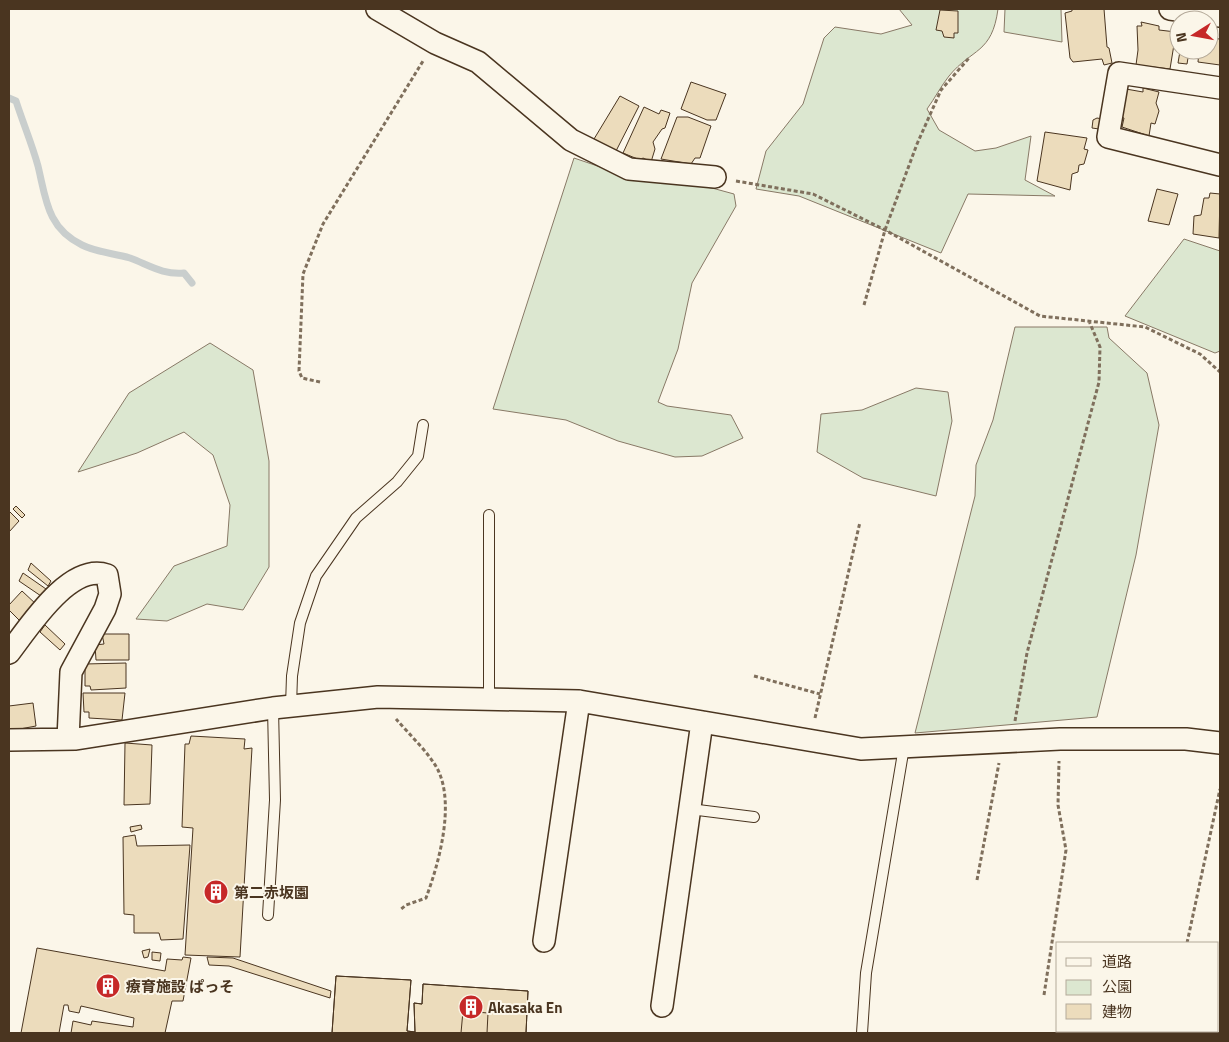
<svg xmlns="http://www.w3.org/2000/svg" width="1229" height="1042" viewBox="0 0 1229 1042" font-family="'Titillium Web','Noto Sans JP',sans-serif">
<rect width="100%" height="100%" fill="#fbf6e9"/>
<path fill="#dce7d0" stroke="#887966" d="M899 9H998C992 54 972 48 949 76 941 86 935 98 927 109L939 130 975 151 996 148 1031 136 1025 180 1055 196 968 194 941 253 799 196 756 189 766 151 803 104 824 38 835 27 881 34 912 25Z
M1005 9H1061L1062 42 1004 32Z
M574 158 624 175 712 188 734 194 736 206 692 283 678 349 658 402 667 406 731 415 743 438 702 456 675 457 618 441 566 420 493 409Z
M1184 239 1220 251V351L1215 353 1125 316Z
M1015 327H1107L1109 338 1147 373 1159 425 1136 555 1097 717 915 733 975 496 976 465 993 420Z
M210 343 253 370 269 461V567L243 610 207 604 167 621 136 619 174 566 227 546 230 505 213 455 184 432 137 453 78 472 129 393Z
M916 388 948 392 952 421 936 496 863 478 817 452 821 414 862 410Z"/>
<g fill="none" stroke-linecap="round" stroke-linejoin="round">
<path stroke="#c9cecd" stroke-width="7" d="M9 98 16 101C23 123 32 144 38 166 46 199 47 228 82 245 98 253 114 253 130 258 149 265 163 275 184 273L192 283"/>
</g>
<path fill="#ecdcbc" stroke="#4a3520" d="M1072 9H1104L1107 47 1109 48 1112 63 1104 65 1102 59 1073 62 1070 58 1065 13 1072 11Z
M940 10 958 11V33H954V38L944 37 942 31 936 30Z
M1141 22 1159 26V30L1176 32 1170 69 1136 65 1138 50 1137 26H1142Z
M1209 38 1220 39V65L1198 62 1199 50H1209Z
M1180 51 1189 52 1187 64 1178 63Z
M691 82 726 94 716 120H707L681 109Z
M1143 88 1159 92 1156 103 1159 111 1155 124 1151 123 1149 136 1122 127 1124 118 1120 117 1126 89 1143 92Z
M620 96 639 106 616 151 594 139Z
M644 107 659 114 661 110 670 113 665 128 662 129 653 142 655 149 651 162 643 158 640 160 623 153Z
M677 117H688L711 126 700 158H695L691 164 661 159Z
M1097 118 1102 119 1099 129 1092 128 1093 120Z
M1045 132 1087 138 1084 149 1088 150 1084 164 1079 165 1078 172 1072 174 1070 190 1037 181Z
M1157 189 1178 194 1169 225 1148 221Z
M1210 193 1220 194 1219 238 1193 234 1194 216 1201 215 1204 198H1209Z
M16 506 25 515 22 518 13 509Z
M9 511 19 521 9 532Z
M31 563 51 581 48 586 28 570Z
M23 573 46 589 41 596 19 581Z
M22 591 37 605 21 622 9 610V605Z
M45 625 65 644 60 650 40 632Z
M102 634H129V660H96L95 645 104 644Z
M126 663V688L91 690 90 686H85V664Z
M83 693H125L122 720 89 718V712H84Z
M33 703 36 726 9 731V706Z
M191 736 245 739 244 749 252 748 240 957 185 955 193 828 182 827 185 744H189Z
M125 743 152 745 150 804 124 805Z
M141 825 142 829 131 832 130 827Z
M135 835 137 846 190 845 183 939 161 940 159 933H134V915L124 914 123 837Z
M37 948 165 971 167 959 182 960 183 957 191 958 183 1001H172L165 1033H71L73 1021 91 1025 92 1021 133 1027 134 1018 81 1006 79 1013 69 1011 68 1005H64L59 1033H21Z
M150 949 148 957 144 958 142 951Z
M152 952 161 953 160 961 152 960Z
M207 957 233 958 331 991 330 998 229 966 209 965Z
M336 976 411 980 407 1031 415 1032 414 1003 422 1004 423 984 528 991 526 1033H487L488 1013 463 1011 461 1033H332Z
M336 976 411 980 407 1031 415 1032 414 1003 422 1004 423 984 528 991 526 1033H332Z"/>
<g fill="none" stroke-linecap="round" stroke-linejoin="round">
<defs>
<path id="lane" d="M489 515V700
M291 706 292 676 300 623 316 576 356 518 397 482 418 456 423 425
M690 809 754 817
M268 915 275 800 273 708
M862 1033 866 973 904 747"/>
<path id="street" d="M377 9 435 43 478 62 571 140 629 169 715 177
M1170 9 1220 16
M1220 88 1119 73 1108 137 1220 165
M9 653C29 627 70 562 107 575L110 594 105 609 71 672 68 739
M9 740 76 739 273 708 378 697 579 701 861 749 1060 739H1186L1220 743
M544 941 579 701
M662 1006 702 722"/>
</defs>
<use href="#lane" stroke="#4a3520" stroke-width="12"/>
<use href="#street" stroke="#4a3520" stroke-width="24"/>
<path stroke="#7f6f5c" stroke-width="3" stroke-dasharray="4 2.5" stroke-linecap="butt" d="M736 181 813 194 885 230 1040 316 1145 327 1200 354 1220 372
M864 305 885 230 917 144 941 90 969 58
M320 382 302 378 299 371 303 274 323 224 423 61
M754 676 820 694
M815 718 860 522
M396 719C408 733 430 754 438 770 455 805 439 863 426 898L406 905 400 910
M1015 721 1027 653 1099 382 1100 347 1089 321
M977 880 999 763
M1187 943 1220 789
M1044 995 1066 850 1058 805 1059 761"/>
<use href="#lane" stroke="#fbf6e9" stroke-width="10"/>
<use href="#street" stroke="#fbf6e9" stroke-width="21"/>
</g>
<defs>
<symbol id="building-disc" viewBox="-11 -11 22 22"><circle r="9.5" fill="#c62828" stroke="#fbf6e9"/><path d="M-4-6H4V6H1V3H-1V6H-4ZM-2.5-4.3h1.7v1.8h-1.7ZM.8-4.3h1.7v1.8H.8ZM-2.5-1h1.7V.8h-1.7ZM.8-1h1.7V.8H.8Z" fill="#fff"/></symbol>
</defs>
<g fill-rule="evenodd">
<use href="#building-disc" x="202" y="878" width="28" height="28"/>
<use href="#building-disc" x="94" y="972" width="28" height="28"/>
<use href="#building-disc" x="457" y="993" width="28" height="28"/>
</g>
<g text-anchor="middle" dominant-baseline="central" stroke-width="4" stroke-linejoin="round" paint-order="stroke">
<g font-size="15" font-weight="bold" fill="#4a3520" stroke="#fbf6e9" text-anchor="start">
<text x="234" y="892">第二赤坂園</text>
<text x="126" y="986">療育施設 ぱっそ</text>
<text x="488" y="1007">Akasaka En</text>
</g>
</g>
<rect width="1229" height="1042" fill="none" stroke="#4a3520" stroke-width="20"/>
<rect x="1056" y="942" width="162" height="90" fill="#fbf6e9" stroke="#b4a999"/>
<rect x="1066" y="958" width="25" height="8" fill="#fbf6e9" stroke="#b4a999"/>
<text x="1102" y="967" font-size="15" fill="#4a3520">道路</text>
<rect x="1066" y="980" width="25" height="15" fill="#dce7d0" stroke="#b4a999"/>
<text x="1102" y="992" font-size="15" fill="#4a3520">公園</text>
<rect x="1066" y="1004" width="25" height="15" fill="#ecdcbc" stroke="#b4a999"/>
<text x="1102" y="1017" font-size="15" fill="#4a3520">建物</text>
<g transform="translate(1194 35) rotate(259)"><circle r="24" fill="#fbf6e9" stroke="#b4a999"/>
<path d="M0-4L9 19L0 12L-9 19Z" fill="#c62828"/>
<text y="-8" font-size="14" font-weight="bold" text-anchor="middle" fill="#4a3520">N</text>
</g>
</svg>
